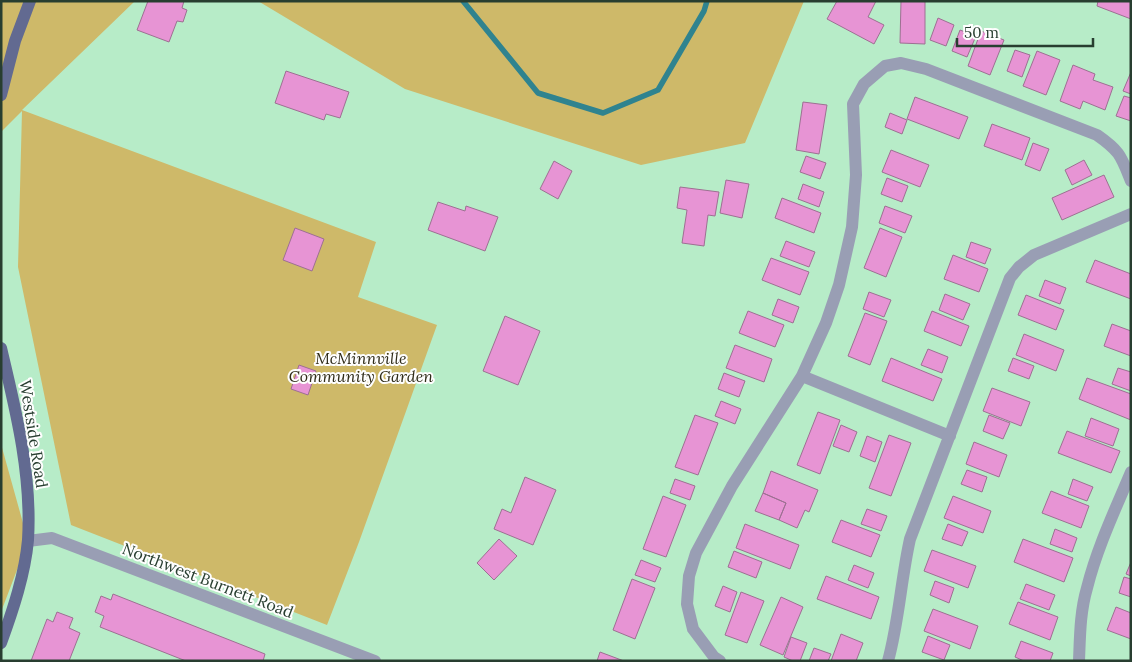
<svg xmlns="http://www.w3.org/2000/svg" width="1132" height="662" viewBox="0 0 1132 662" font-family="Lora,serif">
<rect width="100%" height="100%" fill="#b7ecc8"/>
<path fill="#ceb969" d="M1 1H135L22 110 376 242 358 297 437 325 359 542 327 625 71 525 18 267 22 111 1 132Z
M258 1H804L745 143 641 165 405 89Z
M1 444 28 541 1 612Z"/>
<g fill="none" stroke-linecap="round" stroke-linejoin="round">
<path stroke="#2f838f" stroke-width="5.5" d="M463 1 538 93 603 113 658 90 704 11 707 1"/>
</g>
<path fill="#e794d4" stroke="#9d7092" d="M148 1H184L182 8 187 10 183 22 177 21 169 42 137 30Z
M837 1H876L868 17 884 25 874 44 827 19Z
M901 1H925V44L900 43Z
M1098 1H1131V19L1097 6Z
M938 18 954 25 946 46 930 40Z
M960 30 976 36 967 57 952 51Z
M981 31 1004 40 990 75 968 66Z
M1015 50 1030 55 1022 77 1007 71Z
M1037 51 1060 60 1046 95 1023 86Z
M1073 65 1095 74 1093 80 1113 87 1105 110 1083 101 1080 109 1060 101Z
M286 71 349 92 340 118 326 114 324 120 275 103Z
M1131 72V94L1123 91Z
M1124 96 1131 98V121L1116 116Z
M915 97 968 117 959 139 907 119Z
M803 102 827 105 819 154 796 150Z
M890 113 907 120 902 134 885 127Z
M992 124 1030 138 1022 160 984 146Z
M1033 143 1049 149 1040 171 1025 165Z
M891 150 929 165 920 187 882 172Z
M806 156 826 163 820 179 800 172Z
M1084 160 1092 175 1072 185 1065 170Z
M554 161 572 171 558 199 540 189Z
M1104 175 1114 197 1062 220 1052 198Z
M887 178 908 186 902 202 881 194Z
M726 180 749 184 742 218 720 213Z
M803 184 824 192 819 207 798 199Z
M680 187 719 192 715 216 708 215 704 246 682 243 687 210 677 208Z
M782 198 821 213 814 233 775 218Z
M438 202 465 211 466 206 498 217 485 251 428 230Z
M885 206 912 216 905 233 879 223Z
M295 228 324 239 312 271 283 260Z
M880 228 902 237 886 277 864 268Z
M786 241 815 252 809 267 780 256Z
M971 242 991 249 985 264 966 257Z
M953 255 988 269 979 292 944 279Z
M771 258 809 272 800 295 762 280Z
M1095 260 1131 274V299L1086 282Z
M1045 280 1066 288 1060 304 1039 296Z
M869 292 891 300 884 317 863 309Z
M945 294 970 304 963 320 939 310Z
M1026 295 1064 310 1056 330 1018 315Z
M778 299 799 307 793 323 772 315Z
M748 311 784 325 775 347 739 333Z
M932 311 969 326 961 346 924 331Z
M865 313 887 321 870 365 848 356Z
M505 316 540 331 518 385 483 371Z
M1112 324 1131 331V356L1104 346Z
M1024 334 1064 350 1056 371 1016 355Z
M735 345 772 359 764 382 726 368Z
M928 349 948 357 942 373 921 365Z
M891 358 942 379 933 401 882 381Z
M1013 358 1034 366 1029 379 1008 371Z
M299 365 316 371 308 395 291 389Z
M1118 368 1131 372V391L1112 384Z
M724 373 745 381 739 397 718 389Z
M1087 378 1131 394V420L1079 399Z
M992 388 1030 402 1021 426 983 411Z
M721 401 741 409 735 424 715 416Z
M818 412 840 420 820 474 797 465Z
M695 415 718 423 698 475 675 467Z
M989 415 1010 423 1003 439 983 431Z
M1091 418 1119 429 1113 446 1085 436Z
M841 425 857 432 849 452 833 446Z
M1067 431 1120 451 1111 473 1058 453Z
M889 435 911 443 891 496 869 488Z
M867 436 882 442 875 462 860 456Z
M974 442 1007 455 999 477 966 464Z
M967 470 987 477 982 492 961 484Z
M771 471 818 490 809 512 805 510 797 528 779 520 786 503 763 493Z
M525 477 556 490 533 545 494 529 502 509 511 513Z
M675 479 695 486 690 500 670 493Z
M1073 479 1093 487 1087 501 1068 494Z
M1051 491 1089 506 1081 528 1042 513Z
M763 493 786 503 779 520 755 511Z
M663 496 686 505 666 557 643 549Z
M953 496 991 511 983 533 944 518Z
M867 509 887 516 881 531 861 524Z
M841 520 880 535 871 557 832 542Z
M745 524 799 545 790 569 736 548Z
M948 524 968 532 962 546 942 539Z
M1055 529 1077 538 1072 552 1050 544Z
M499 539 517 556 494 580 477 563Z
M1023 539 1073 558 1064 582 1014 562Z
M932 550 976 566 968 588 924 571Z
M734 551 762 562 756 578 728 567Z
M641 560 661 568 655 582 635 575Z
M1131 562V576L1126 574Z
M854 565 874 573 868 588 848 580Z
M826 576 879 597 871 619 817 599Z
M1124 577 1131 579V597L1119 593Z
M632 579 655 588 635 639 613 630Z
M935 581 954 588 949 603 930 595Z
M1026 584 1055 595 1049 610 1020 599Z
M723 586 737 592 730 612 715 606Z
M741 592 764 601 747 643 725 635Z
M113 594 265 654 263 661H186L100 627 104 616 95 612 101 596 111 600Z
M781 597 803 607 783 655 760 645Z
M1018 602 1058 617 1050 640 1009 624Z
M1116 607 1131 613V639L1107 630Z
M933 609 978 626 970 649 924 631Z
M57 612 73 618 69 628 80 633 69 661H31L47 619 53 622Z
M841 634 863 643 856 661H831Z
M928 636 950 645 944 660 922 652Z
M791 637 807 643 800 661H793L784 657Z
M1021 641 1053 653 1050 661H1024L1015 657Z
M814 648 831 654 828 661H809Z
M600 652 624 661H597Z"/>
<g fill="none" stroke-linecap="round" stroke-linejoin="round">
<path stroke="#999eb4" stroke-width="12" d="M802 376 950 436
M28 541 52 538 375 661
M720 661 714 657 693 629 687 604 689 576 696 553 732 486 802 376 826 323 839 285 852 227 856 175 853 104 864 84 885 66 901 63 926 69 1097 135C1120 151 1121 156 1131 181
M888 661C899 621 901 579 910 539L1010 278 1019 267 1034 255 1131 214
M1079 661C1080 636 1080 612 1087 588 1097 548 1115 510 1131 472"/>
<path stroke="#626a91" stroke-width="12" d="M1 95 15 41 30 1
M1 348C16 411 32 475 28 540 25 574 13 610 1 643"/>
</g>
<g text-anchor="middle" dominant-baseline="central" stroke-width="4" stroke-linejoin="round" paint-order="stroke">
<g font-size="16" font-style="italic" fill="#2f2b18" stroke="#fefefe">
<text x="361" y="358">McMinnville<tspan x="361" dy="18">Community Garden</tspan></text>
</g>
<g font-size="16" fill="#283e30" stroke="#fefefe">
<text transform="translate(34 434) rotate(81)">Westside Road</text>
<text transform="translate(208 580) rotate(21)">Northwest Burnett Road</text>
</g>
</g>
<rect width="1132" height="662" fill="none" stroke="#283e30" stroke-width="5"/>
<path d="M957 38v8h136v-8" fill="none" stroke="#283e30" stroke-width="2.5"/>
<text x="964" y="38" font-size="15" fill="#283e30" stroke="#fefefe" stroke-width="4" paint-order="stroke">50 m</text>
</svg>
